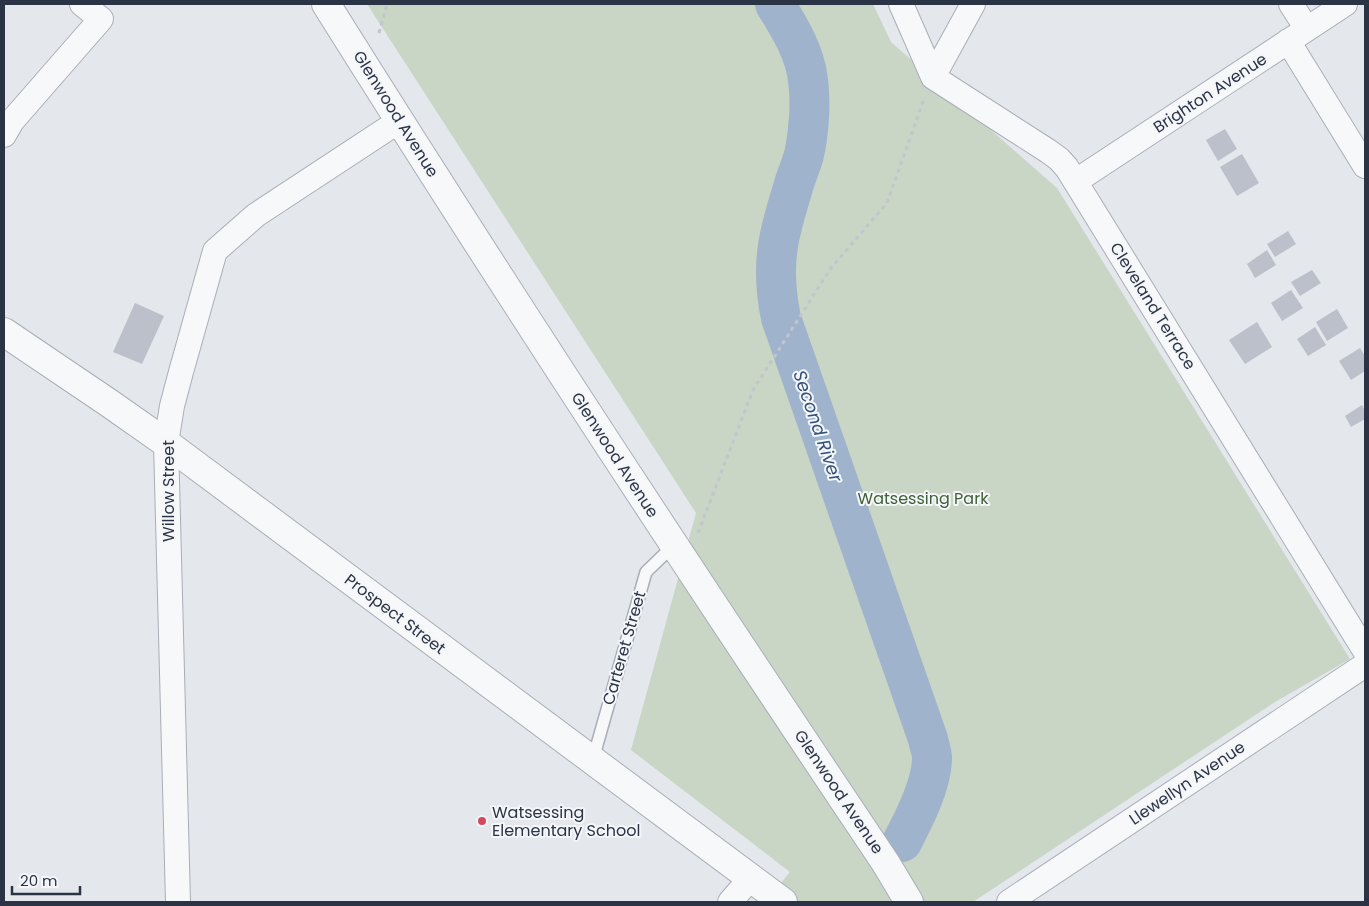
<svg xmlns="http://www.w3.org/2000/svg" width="1369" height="906" viewBox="0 0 1369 906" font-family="Poppins,sans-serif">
<rect width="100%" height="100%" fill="#e4e7ec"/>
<path fill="#c9d6c5" d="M367 4H873L891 42 1057 188 1350 659 1275 702 973 902H765L790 872 631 750 696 513Z"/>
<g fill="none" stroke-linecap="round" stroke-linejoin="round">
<path stroke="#9fb4cc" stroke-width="40" d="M775 4C789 27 805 52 808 80 811 103 809 132 804 155 801 165 797 175 794 184 788 205 781 225 778 246 774 271 776 294 781 318L928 739C929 745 932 752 932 758 932 784 914 819 902 842"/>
</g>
<path fill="#bbc0ca" d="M1225 129 1237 149 1218 161 1206 140Z
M1242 154 1259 183 1237 196 1220 167Z
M1288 231 1296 244 1275 257 1267 244Z
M1267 250 1276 265 1255 278 1247 264Z
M1312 270 1321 283 1300 296 1291 282Z
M1291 290 1303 308 1282 321 1271 303Z
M135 303 164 316 142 364 113 352Z
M1337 309 1348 328 1327 341 1316 322Z
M1257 322 1272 347 1245 364 1229 340Z
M1315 327 1326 345 1308 356 1297 339Z
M1360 348 1365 356V371L1351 380 1339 361Z
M1362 405 1365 411V419L1351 427 1345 416Z"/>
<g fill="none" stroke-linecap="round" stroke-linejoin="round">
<defs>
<path id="service" d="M593 759 646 572 674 545"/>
<path id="minor" d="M901 4 933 77 1048 151 1059 159 1067 168 1365 651
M1291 4 1307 29
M1288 41 1365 166
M933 77 973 4
M4 135 12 121 101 19 82 4
M1076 181 1345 4
M178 902 166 443 172 406 181 372 215 251 256 215 399 121
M730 902 750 879
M1009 902 1365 665"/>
<path id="tertiary" d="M326 4C507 293 695 579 885 862L909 902
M4 332 109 403 166 443 783 902"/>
</defs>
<use href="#service" stroke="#a9aeb7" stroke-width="14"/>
<use href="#minor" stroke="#a9aeb7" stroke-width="26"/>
<use href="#tertiary" stroke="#a9aeb7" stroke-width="30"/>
<path stroke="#c2c5cb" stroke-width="3" stroke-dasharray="4 4" stroke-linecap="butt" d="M379 33 387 4
M698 533 753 390 831 268 887 203 924 99"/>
<use href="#service" stroke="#f7f8fa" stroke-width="11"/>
<use href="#minor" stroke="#f7f8fa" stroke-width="24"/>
<use href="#tertiary" stroke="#f7f8fa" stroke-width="28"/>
</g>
<circle fill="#d1495b" stroke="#f4f6f9" stroke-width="2" cx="482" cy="821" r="5"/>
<g text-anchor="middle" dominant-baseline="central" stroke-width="4" stroke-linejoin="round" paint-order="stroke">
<g font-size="16" fill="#2b3445" stroke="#f4f6f9">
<text transform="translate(1210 93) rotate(-33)">Brighton Avenue</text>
<text transform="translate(396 114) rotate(58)">Glenwood Avenue</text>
<text transform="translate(1153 306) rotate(58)">Cleveland Terrace</text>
<text transform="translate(615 455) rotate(57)">Glenwood Avenue</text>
<text transform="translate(168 491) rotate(-90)">Willow Street</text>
<text transform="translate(395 614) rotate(37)">Prospect Street</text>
<text transform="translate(624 648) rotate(-74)">Carteret Street</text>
<text transform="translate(1187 783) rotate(-34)">Llewellyn Avenue</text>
<text transform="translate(839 792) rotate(56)">Glenwood Avenue</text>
</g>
<g font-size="16" fill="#3f6138" stroke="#f4f6f9">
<text x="923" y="498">Watsessing Park</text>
</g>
<g font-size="16" fill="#2b3445" stroke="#f4f6f9" text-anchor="start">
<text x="492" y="812">Watsessing<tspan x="492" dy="18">Elementary School</tspan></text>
</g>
<g font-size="18" font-style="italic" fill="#34527a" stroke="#f4f6f9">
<text transform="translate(818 426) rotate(71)">Second River</text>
</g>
</g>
<rect width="1369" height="906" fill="none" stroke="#2b3445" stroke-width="10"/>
<path d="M12 886v8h68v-8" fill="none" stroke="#2b3445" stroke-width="2.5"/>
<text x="20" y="886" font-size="15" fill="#2b3445" stroke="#f4f6f9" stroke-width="4" paint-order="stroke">20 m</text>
</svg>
